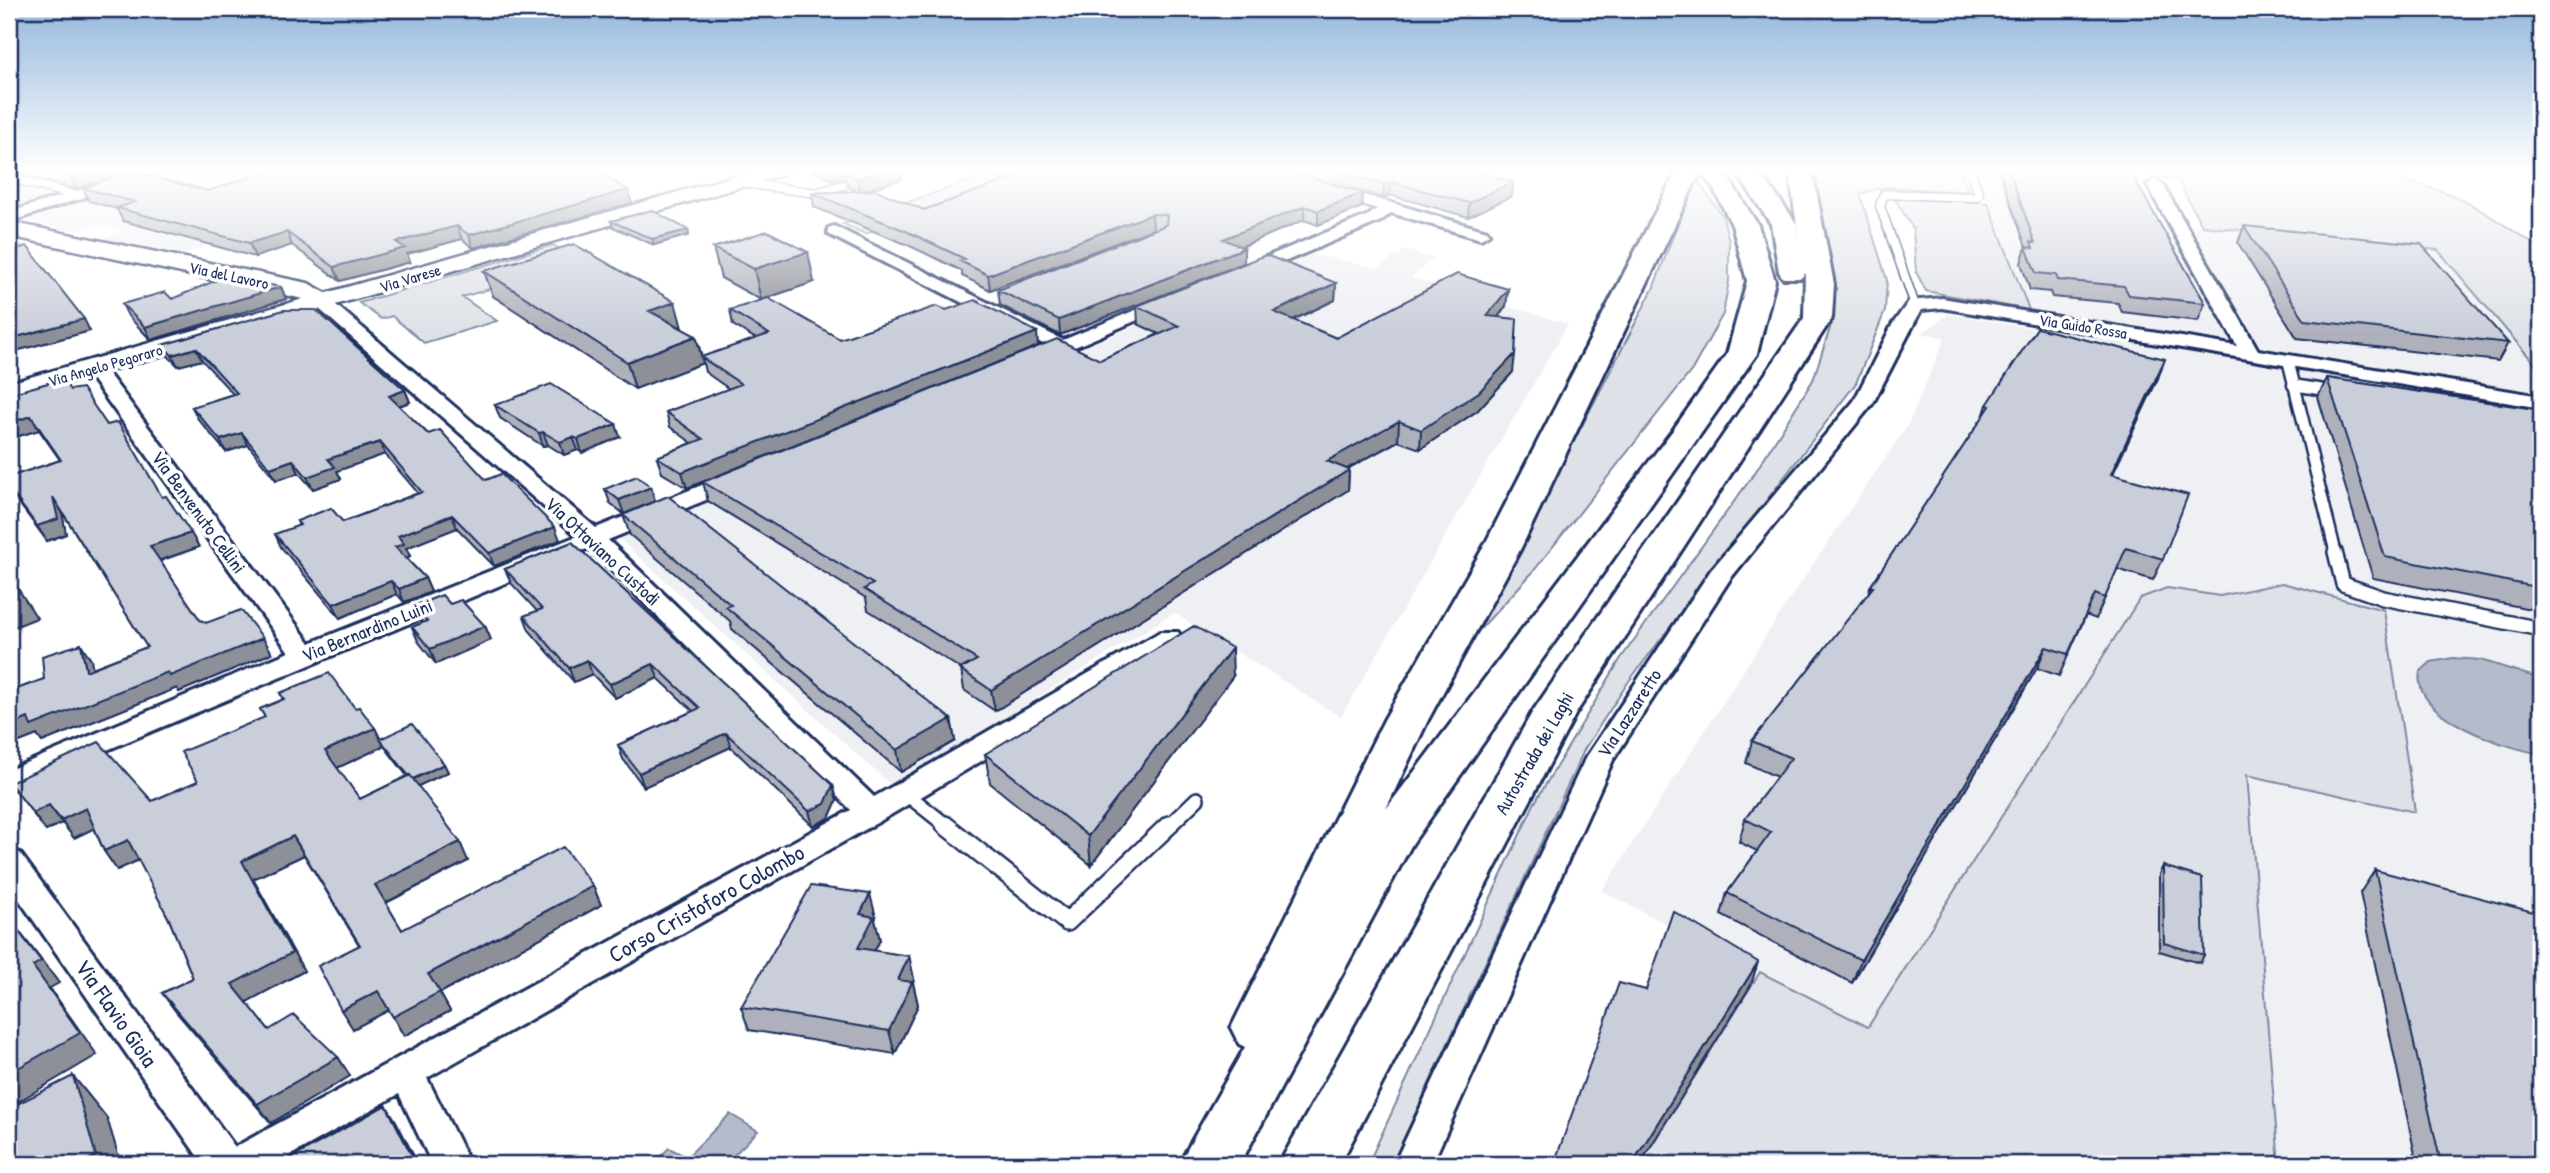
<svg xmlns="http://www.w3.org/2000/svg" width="2550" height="1173" viewBox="0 0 2550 1173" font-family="'Patrick Hand',sans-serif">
<rect width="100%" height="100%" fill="#fff"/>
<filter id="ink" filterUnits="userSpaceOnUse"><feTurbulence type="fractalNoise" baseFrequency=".0143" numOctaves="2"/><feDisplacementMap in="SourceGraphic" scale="14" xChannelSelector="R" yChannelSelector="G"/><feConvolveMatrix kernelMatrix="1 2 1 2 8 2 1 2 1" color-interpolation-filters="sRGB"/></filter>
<g filter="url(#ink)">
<path fill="#eff0f4" d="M182 170H288L377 190 184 254 104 239 121 232 98 225 73 231 23 219Z
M1975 170H2129L2161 222 2438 250 2541 371V1164H2279L2247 774 2415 812 2384 610 2282 583 2220 596 2167 588 2140 598 1867 1028 1602 891 1787 603 1909 423 1945 338 1922 333 1949 314 2036 329Z
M1405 250 1434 258 1411 278 1568 324 1341 717 1174 613 893 787 619 539 1310 254 1378 268Z"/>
<path fill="#dee1e7" stroke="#7c88a2" stroke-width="2" d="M1002 170 1027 177 865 234 843 224Z
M1813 170H1959L1970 192 1885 187 1860 194 1887 280 1885 311 1856 383 1629 681 1585 748 1392 1164H1368L1534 804 1621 658 1754 474 1813 380 1833 319 1835 285Z
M2146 170C2245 170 2349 159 2444 192 2473 202 2513 232 2541 248V371L2438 250 2202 226 2178 180 2151 177Z
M1694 181H1698L1723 217 1729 241V281L1723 314 1692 370 1532 573 1471 639 1653 289Z
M9 182 63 195 9 211Z
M1902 196 1988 203 2029 310 1926 291 1916 272 1913 229 1894 197Z
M553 245 582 262 462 297 497 321 424 343 392 316 381 319 359 303Z
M2282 583 2384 610 2415 812 2247 775 2279 1164H1640L1760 972 1868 1027 2140 598 2167 588 2220 596Z"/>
<path fill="#b5bbca" stroke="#77839f" stroke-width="2" d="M2453 658 2481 660 2541 679V754C2507 748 2411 718 2420 672L2431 662Z
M730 1114 758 1131 725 1164H653L669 1148 687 1157Z"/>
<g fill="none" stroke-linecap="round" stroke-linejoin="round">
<defs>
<path id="lane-far3" d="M9 178 79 196
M737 182 816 193 843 185
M1915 305 1880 206 1884 194 1976 197 1979 194 1970 170"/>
<path id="lane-far2" d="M2288 360 2336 554
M2293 385 2337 392"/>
<path id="lane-far1" d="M2335 552 2343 584 2383 598 2541 629
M904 792 948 827
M1168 827 1197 799"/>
<path id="lane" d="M945 825 1067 922 1169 825"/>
<path id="street" d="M145 170H168L9 222V212Z
M2155 180 2163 185 2258 350 2541 396V408L1942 308 1921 310 1873 403 1730 579 1613 760 1432 1164H1394L1585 759 1711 570 1854 401 1892 325 1909 301 1942 298 2237 346 2147 185Z
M1330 185 1487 231 1489 234 1481 239 1391 213 1381 221 1253 275H1241L1238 271 1241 267 1369 215 1377 209 1325 193V187Z
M834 226 1063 340 1162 299H1174L1177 303 1040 362 1030 356 1047 346 828 234V228Z
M323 298 329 299 596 528 729 474H745L748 479 745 484 608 540 874 797 1160 632H1178L1182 638 1178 644 882 820 427 1078 470 1164H432L399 1094 275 1164H203L9 885V850L20 853 235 1147 851 810 589 548 9 791V770L289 652 87 372 84 368 87 364H101L310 643 577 536 317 307 314 303 317 299Z"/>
<path id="secondary" d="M755 170H788L785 174 9 400V383L303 299 9 236V222L308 283 326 293Z"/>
<path id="highway" d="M1677 170H1723L1758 225 1775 281 1757 354 1412 844 1240 1164H1179L1245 1047 1239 1044 1231 1028 1384 720 1483 548ZM1700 172 1712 186 1732 225 1747 281 1727 354 1673 430 1386 809 1428 720 1521 548Z
M1735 170H1758L1797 224 1799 240 1789 170H1812L1834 284 1832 318 1576 713 1340 1164H1279L1533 711 1804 318 1805 273 1801 278H1783L1779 272 1771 224Z"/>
</defs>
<use href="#lane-far3" stroke="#1b2f5e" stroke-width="11"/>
<use href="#lane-far2" stroke="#1b2f5e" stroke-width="15"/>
<use href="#lane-far1" stroke="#1b2f5e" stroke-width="18"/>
<use href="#lane" stroke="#1b2f5e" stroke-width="22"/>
<use href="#street" stroke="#1b2f5e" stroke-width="6"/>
<use href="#secondary" stroke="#1b2f5e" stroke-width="5"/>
<use href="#highway" stroke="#1b2f5e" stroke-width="6"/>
<use href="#lane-far3" stroke="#fff" stroke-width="8"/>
<use href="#lane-far2" stroke="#fff" stroke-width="10"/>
<use href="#lane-far1" stroke="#fff" stroke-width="13"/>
<use href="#lane" stroke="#fff" stroke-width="17"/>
<use href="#street" fill="#fff" fill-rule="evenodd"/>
<use href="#secondary" fill="#fff" fill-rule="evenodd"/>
<use href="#highway" fill="#fff" fill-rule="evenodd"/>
</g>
<path fill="#aeb1bb" stroke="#1b2f5e" stroke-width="2" fill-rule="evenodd" d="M9 170H139L133 172 208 191 632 203 473 248 462 239 407 254 410 262 340 281 292 245 255 257 123 221 117 209 89 201 83 188 104 180 76 189 9 172Z
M810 170H900L902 179 866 190 924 210 1000 183 999 173 1006 170H1489L1483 173 1513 182 1512 196 1468 217 1390 195 1383 198 1315 179 1362 207 1318 225 1304 220 1241 247 1244 263 1060 335 1000 305 998 290 1157 229H1153L990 290 962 276V271L908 245 814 207 812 193 857 191 849 187 845 179 834 181Z
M1999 170H2129L2205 303 2198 321 2122 312 2118 303 2052 297 2050 292 2030 290 2021 263 2026 247Z
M611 221 688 230 689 235 654 245 613 227Z
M2244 226 2508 343 2498 361 2297 338 2238 243Z
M713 248 814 282 761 300 721 278Z
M484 271 696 336 702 357 756 339 733 325 730 310 840 339 946 310 1038 346 1100 360 1159 334 1138 324 1137 306 1336 283 1335 300 1293 320 1336 338 1508 289 1506 306 1498 317 1513 372 1477 411 1420 449 1398 441 1347 469 1349 470 1348 490 995 711 964 690 961 669 868 610 866 598 708 501 703 482 687 488 662 473 657 457 692 443 670 427 666 412 729 389 705 372 703 363 635 389 493 296Z
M281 287 286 299 151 340 128 316 122 304Z
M284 310 405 390 410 402 399 406 428 434 560 540 494 566 457 528 406 548 410 556 406 558 425 578 431 592 404 602 397 594 340 618 281 547 275 534 299 526 297 521 343 522 418 493 385 454 337 471 341 479 313 489 299 473 276 480 248 445 226 452 198 419 192 407 233 394 202 360 178 366 168 356 162 345Z
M2158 378 2113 474 2163 559 2153 580 2117 569 2096 619 2086 615 2059 676 2037 668 1852 983 1721 915 1727 893 1757 851 1739 842 1745 819 1777 777 1746 763 1752 741 1868 594 1870 587 1983 417 1987 405Z
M2327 378 2541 410V611L2373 578 2318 397Z
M70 390 107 425 199 547 160 561 200 620 272 653 179 692 177 688 42 742 37 735 9 746V692L44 679 81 644 91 660 92 668 147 647 62 512 66 534 47 541 9 490V477L60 460 39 430 9 439Z
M495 405 620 437 582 453 578 450 564 455 548 445 543 446 500 418Z
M651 487 655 501 624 514 610 503 605 489Z
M623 515 951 719 955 741 901 772 732 629 730 621 630 535Z
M572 542 833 785 837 800 829 818 813 826 731 747 644 787 623 759 618 745 693 711 658 678 615 698 592 674 574 682 529 630 524 616 537 611 511 583 505 569Z
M450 604 485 626 491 640 436 664 418 641 412 627 422 623 414 606Z
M1233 676 1091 865 990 783 985 754Z
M280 693 355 708 375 728 380 739 444 764 448 772 418 786 468 861 386 903 402 930 593 886 601 905 440 993 450 1011 404 1036 389 1010 353 1029 359 945 304 855 253 879 304 971 246 1002 269 1030 338 1057 350 1076 271 1123 176 1012 162 993 193 978 169 919 139 860 117 870 104 851 94 828 74 838 62 823 46 831 10 783 152 801 198 781 265 717 260 709 283 700ZM384 746 407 776 360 799 337 768Z
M2163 866 2204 955 2200 963 2159 951V874Z
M2375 870 2541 1164H2417L2360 893Z
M876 917 875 920 880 940 874 951 909 956 914 979 913 983 918 1005 895 1054 749 1030 741 1007Z"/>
<path fill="#8d9099" stroke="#1b2f5e" stroke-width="2" d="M90 170H139L76 189 70 176Z
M832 170H844L845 179 834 181Z
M885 170H900L902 179 860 192 857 179Z
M1469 170H1489L1468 183Z
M1391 182 1390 195 1383 198 1384 185Z
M1513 182 1512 196 1468 217 1469 203Z
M628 190 632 203 473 248 469 235Z
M1362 193V207L1318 225V211Z
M1305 206 1304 220 1223 254V239Z
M1152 214 1153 229 990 290 988 275Z
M457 226 462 239 407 254 410 262 340 281 334 267 396 242Z
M688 230 689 235 654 245 652 239Z
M287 232 292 245 255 257 249 243Z
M1244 248V263L1060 335 1059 320Z
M808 252 814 282 761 300 754 269Z
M1336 283 1335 300 1274 329V312Z
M281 287 286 299 151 340 145 327Z
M1508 289 1506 306 1485 334 1487 316Z
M675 302 682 328 649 311Z
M84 319 90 331 12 352 9 347V339Z
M1037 332 1038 346 687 488 682 472Z
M696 336 703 363 635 389 627 362Z
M196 348 202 360 178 366 172 355Z
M1515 354 1513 372 1477 411 1420 449 1421 430Z
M2165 359 2158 378 2103 493 2111 474Z
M405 390 410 402 394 407 389 396Z
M31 416 39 430 9 439V423Z
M1399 421 1398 441 1327 480V461Z
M616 424 620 437 582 453 578 439Z
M543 432 548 445 543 446 539 433Z
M242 433 248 445 226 452 220 440Z
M573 437 578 450 564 455 560 442Z
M380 442 385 454 337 471 341 479 313 489 307 477 328 459Z
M293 460 299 473 276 480 270 468Z
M1349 470 1348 490 995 711 991 690Z
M651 487 655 501 624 514 619 500Z
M53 497 62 512 66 534 47 541 37 526Z
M452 515 457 528 406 548 410 556 401 560 395 547 398 536Z
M555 527 560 540 494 566 489 553Z
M191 533 199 547 158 561 150 546Z
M425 578 431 592 404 602 399 589Z
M13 581 37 618 9 629V582Z
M391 581 397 594 340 618 333 604Z
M485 626 491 640 436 664 430 649Z
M263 638 272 653 179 692 177 688 42 742 37 735 9 746V726L28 718 168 672Z
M81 644 91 660 96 686 86 671Z
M2046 647 2037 668 1852 983 1861 960Z
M1232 648 1233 676 1091 865 1088 836Z
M587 660 592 674 574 682 569 668Z
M653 664 658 678 615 698 610 684Z
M951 719 955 741 901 772 897 750Z
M375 728 384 746 335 769 325 751Z
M726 733 731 747 644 787 639 773Z
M444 764 448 772 416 787 412 780Z
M833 785 837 800 829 818 813 826 809 811Z
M49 805 62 823 46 831 33 813Z
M86 808 99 826 74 838 61 820Z
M293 836 304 855 253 879 304 971 245 1003 232 984 242 861Z
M128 840 141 859 117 870 104 851Z
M460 842 468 861 385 903 375 885Z
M593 886 601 905 440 993 450 1011 404 1036 393 1017 428 974Z
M870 894 876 917 875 920 880 940 864 971 858 948 860 914Z
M9 918 59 983 50 988 97 1055 9 1107V1073L33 966Z
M909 956 914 979 913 983 918 1005 895 1054 889 1031 898 980Z
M1758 962 1751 985 1640 1164H1632Z
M378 991 389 1010 353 1029 341 1010Z
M338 1057 350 1076 271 1123 257 1104Z
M73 1076 107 1118 121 1164H81Z
M386 1105 396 1121 418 1164H416Z"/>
<path fill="#caceda" stroke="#1b2f5e" stroke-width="2" d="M46 170H90L70 176Z
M272 170H594L628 190 469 235 457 226 396 242 405 248 334 267 287 232 249 243 117 208 135 202 83 188 130 171 208 191Z
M845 170H885L857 179 847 174Z
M1006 170H1287L1362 193 1318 211 1305 206 1223 239 1244 248 1059 320 998 290 1166 225 1167 215 1152 214 988 275 960 261 965 259 906 231 812 193 876 190 924 210 1014 178 999 173Z
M1332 170H1472L1513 182 1469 203 1391 182 1384 185Z
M2009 170H2129L2205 303 2129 295 2124 286 2058 280 2056 275 2036 273 2026 247 2033 248 2031 242 2035 243Z
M652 210 688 230 652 239 611 221Z
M2244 226 2421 244 2508 343 2305 320Z
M767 231 808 252 754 269 713 248Z
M574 244 675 302 649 311 696 336 627 362 484 271Z
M27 246 84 319 9 339V251Z
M1266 255 1336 283 1274 312 1336 338 1457 274 1508 289 1487 316 1517 319 1515 354 1479 392 1421 430 1399 421 1327 461 1349 470 991 690 960 669 977 660 864 589 873 584 703 482 1057 339 1100 360 1179 326 1137 306Z
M226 276 281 287 145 327 122 304 165 292 172 299Z
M768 298 840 339 937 306 946 310 975 300 1037 332 682 472 657 457 703 439 666 412 741 384 701 357 769 334 730 310Z
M284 310H316L405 390 389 396 428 434 440 430 486 480 501 474 555 527 489 553 452 515 398 536 404 544 395 547 425 578 399 589 391 581 333 604 275 534 300 525 297 521 331 508 343 522 422 492 380 442 328 459 335 467 307 477 293 460 270 468 242 433 220 440 192 407 237 393 196 348 172 355 162 345Z
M2037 328 2165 359 2111 474 2188 495 2163 559 2126 548 2105 598 2095 594 2068 654 2046 647 1861 960 1727 893 1771 832 1745 819 1791 758 1752 741 1873 587H1870L1990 406 1987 405Z
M2327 378 2541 410V588L2385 557Z
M62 379 70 390 82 388 107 425 118 422 162 497 166 496 191 533 150 546 200 620 206 623 241 610 263 638 170 676 168 672 31 726 28 718 9 726V692L44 679 42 656 81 644 86 671 147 647 53 497 58 519 37 526 9 488V477L61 460 31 416 9 423V394Z
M551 384 616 424 578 439 573 437 560 442 543 432 539 433 495 405Z
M637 476 651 487 619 500 605 489Z
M668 496 951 719 897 750 726 607 731 605 623 515Z
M572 542 833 785 825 804 809 811 726 733 639 773 618 745 700 708 653 664 610 684 587 660 569 668 524 616 542 609 505 569Z
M442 595 450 604 461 600 485 626 430 649 412 627 427 621 414 606Z
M1194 626 1232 648 1088 836 985 754Z
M329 673 355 708 359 707 375 728 325 751 360 799 410 775 460 842 375 885 402 930 563 847 593 886 428 974 440 992 393 1017 378 991 341 1010 318 966 360 945 293 836 242 861 292 953 232 984 269 1030 294 1015 338 1057 257 1104 162 993 193 978 169 919 128 840 104 851 86 808 61 820 49 805 33 813 10 783 99 742 152 801 198 781 181 752 265 717 260 709 284 699 280 693Z
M412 724 444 764 413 779 410 775 409 776 380 739Z
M2163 866 2202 878 2204 955 2164 943Z
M2375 870 2541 914V1164H2441Z
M811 886 870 894 860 914 874 917 858 948 909 956 898 980 912 982 889 1031 741 1007Z
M1673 911 1758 962 1632 1164H1554L1619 983 1646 990Z
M9 919 41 961 33 966 80 1033 9 1073Z
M73 1076 96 1156 81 1164H9V1108Z
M386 1105 416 1164H282Z"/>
</g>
<linearGradient id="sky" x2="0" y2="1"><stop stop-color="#93b7dc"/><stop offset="0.51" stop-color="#fff"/><stop offset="1" stop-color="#fff" stop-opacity="0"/></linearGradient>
<rect width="2550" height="334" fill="url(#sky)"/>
<g text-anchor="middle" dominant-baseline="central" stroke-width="7" stroke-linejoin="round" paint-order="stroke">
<g font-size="16" fill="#1b2f5e" stroke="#fff">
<text transform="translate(229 275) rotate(12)">Via del Lavoro</text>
<text transform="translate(410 278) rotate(-17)">Via Varese</text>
<text transform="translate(2083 326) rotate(9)">Via Guido Rossa</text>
<text transform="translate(105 365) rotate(-16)">Via Angelo Pegoraro</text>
</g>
<g font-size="19" fill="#1b2f5e" stroke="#fff">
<text transform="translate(199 512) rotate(54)">Via Benvenuto Cellini</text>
<text transform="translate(603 551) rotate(43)">Via Ottaviano Custodi</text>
<text transform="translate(367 630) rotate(-22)">Via Bernardino Luini</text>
<text transform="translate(1629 713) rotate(-57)">Via Lazzaretto</text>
<text transform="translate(1534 753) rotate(-60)">Autostrada dei Laghi</text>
</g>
<g font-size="23" fill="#1b2f5e" stroke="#fff">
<text transform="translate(706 903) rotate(-29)">Corso Cristoforo Colombo</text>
<text transform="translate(117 1013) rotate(55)">Via Flavio Gioia</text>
</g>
</g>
<rect width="2550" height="1173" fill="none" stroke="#fff" stroke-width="35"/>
<rect x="18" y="18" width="2515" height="1138" fill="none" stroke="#1b2f5e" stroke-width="2.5" filter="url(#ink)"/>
</svg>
